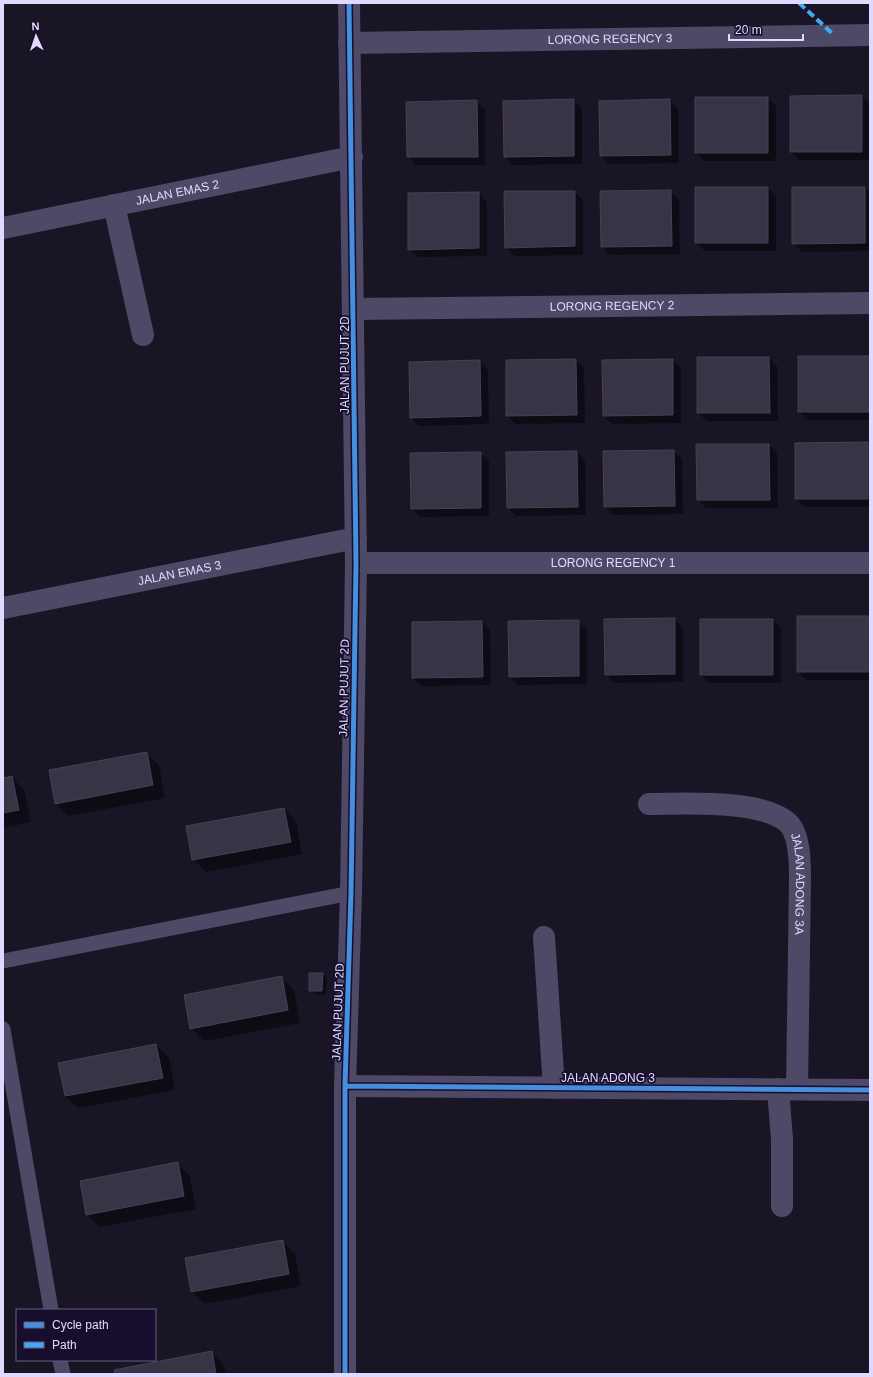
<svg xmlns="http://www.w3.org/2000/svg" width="873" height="1377" viewBox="0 0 873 1377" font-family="Helvetica,sans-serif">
<rect width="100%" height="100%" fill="#1a1525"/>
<path fill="#0007" d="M862 96 870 105V160H799L791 152Z
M696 98H767L776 106V161H705L696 153Z
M573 100 582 109V164L513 165 504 156Z
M669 100 678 109 679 163 609 164 601 156Z
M476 101 485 110V165H416L408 157 407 103Z
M768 188 776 196V251H705L696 243Z
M865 188 870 193V251L802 252 793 243Z
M670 191 679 200 680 254 610 255 602 247Z
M574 192 583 200V255L514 256 506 247Z
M478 193 487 202V256L418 257 409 249Z
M799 357H870V420H808L799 412Z
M698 358H769L777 366 778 421H707L698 413Z
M576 360 584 368 585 423 515 424 507 415Z
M672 360 681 368V423L612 424 604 416Z
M480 361 488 370 489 424 419 426 411 417Z
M868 443 870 446V507H805L796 499Z
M697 445H769L777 453 778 508H706L698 500Z
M674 451 682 459 683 514 613 515 605 506Z
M577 452 585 461 586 515 516 516 508 508Z
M480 453 489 461V516L420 517 412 508Z
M869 617 870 680H806L798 672Z
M674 619 683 628V682L614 683 606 675Z
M773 620 781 628V683H710L701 675Z
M578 621 587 630V684L518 685 510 677Z
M482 622 490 630 491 685 422 686 413 678V623Z
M146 753 159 765 165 798 68 816 56 804Z
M12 777 24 790 31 822 3 828V779Z
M284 809 296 821 302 854 206 872 193 859Z
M323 974 327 978 326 995 314 994 310 990Z
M282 978 294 990 300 1023 204 1041 191 1028Z
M156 1045 169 1058 175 1090 78 1108 65 1096 59 1063Z
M177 1164 190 1176 196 1209 99 1227 87 1214Z
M283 1241 295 1254 301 1286 205 1304 192 1292Z
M212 1353 224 1365 226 1374H116Z"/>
<path fill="#393346" stroke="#474058" d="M862 95V152H790V96Z
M695 97H768V153H695Z
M574 99V156L504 157 503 101Z
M670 99 671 155 600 156 599 101Z
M477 100 478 157H407L406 102Z
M695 187H768V243H695Z
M792 187H865V243L792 244Z
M671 190 672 246 601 247 600 191Z
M504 191H575V246L505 248Z
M479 192V248L408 250V193Z
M798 356H870V412H798Z
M697 357H769L770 413H697Z
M576 359 577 415 506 416V360Z
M673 359V415L603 416 602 360Z
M480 360 481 416 410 418 409 362Z
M868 442V499H795V443Z
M696 444H769L770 500H697Z
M674 450 675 506 604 507 603 451Z
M577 451 578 507 507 508 506 452Z
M481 452V508L411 509 410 453Z
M797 616H869L870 672H797Z
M675 618V674L605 675 604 619Z
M700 619H773V675H700Z
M579 620V676L509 677 508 621Z
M482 621 483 677 412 678V622Z
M147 752 153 785 55 804 49 770Z
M12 776 19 810 3 813V778Z
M284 808 291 842 192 860 186 826Z
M309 973H323L322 991H309Z
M282 976 288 1010 190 1029 184 995Z
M156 1044 163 1078 65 1096 58 1063Z
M178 1162 184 1196 86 1215 80 1181Z
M283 1240 289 1274 191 1292 185 1258Z
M212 1351 216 1374H115L114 1370Z"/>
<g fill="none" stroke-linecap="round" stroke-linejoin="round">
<path stroke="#4d4966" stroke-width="15" d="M3 961 351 893
M3 1029 51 1310
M60 1360 63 1374"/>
<g stroke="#4d4966" stroke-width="22">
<path id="s1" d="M349 43 870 35"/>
<path d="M114 205 143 335"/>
<path id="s2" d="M3 228 352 157"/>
<path id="s3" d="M354 309 870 303"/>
<path id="s4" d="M356 563H870"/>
<path id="s5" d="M3 608 356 538"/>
<path id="s6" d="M649 804C685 804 759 799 787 822 800 833 800 863 800 878L797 1089"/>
<path d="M544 937 554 1088"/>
<path d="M345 1086 870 1090"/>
<path d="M778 1089 782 1139V1206"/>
<path d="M345 1374V1086L351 893 356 563 349 3"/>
</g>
<path stroke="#3fa9f5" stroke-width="4" stroke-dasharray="8 4" stroke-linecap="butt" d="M799 3 834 35"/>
<defs>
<path id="cycleway" d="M345 1086 870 1090
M345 1374V1086L351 893 356 563 349 3"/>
</defs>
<use href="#cycleway" stroke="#160e2c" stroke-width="8"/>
<use href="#cycleway" stroke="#468fdf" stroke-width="5"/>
</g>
<g text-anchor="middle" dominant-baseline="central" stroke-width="3.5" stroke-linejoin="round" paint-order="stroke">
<g font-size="12" fill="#e1d9ff" stroke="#160e2c">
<text stroke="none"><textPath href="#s1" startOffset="261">LORONG REGENCY 3</textPath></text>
<text stroke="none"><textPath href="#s2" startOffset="178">JALAN EMAS 2</textPath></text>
<text stroke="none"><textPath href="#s3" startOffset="258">LORONG REGENCY 2</textPath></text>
<text transform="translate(345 365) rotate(-90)">JALAN PUJUT 2D</text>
<text stroke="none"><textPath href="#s4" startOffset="257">LORONG REGENCY 1</textPath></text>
<text stroke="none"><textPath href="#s5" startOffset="180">JALAN EMAS 3</textPath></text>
<text transform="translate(344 688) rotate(-89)">JALAN PUJUT 2D</text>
<text stroke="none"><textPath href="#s6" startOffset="206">JALAN ADONG 3A</textPath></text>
<text transform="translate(338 1012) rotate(-88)">JALAN PUJUT 2D</text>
<text x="608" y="1078">JALAN ADONG 3</text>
</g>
</g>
<rect width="873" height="1377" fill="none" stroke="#e1d9ff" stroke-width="8"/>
<rect x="16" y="1309" width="140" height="52" fill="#160e2c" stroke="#675f80"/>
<rect x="24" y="1322" width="20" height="6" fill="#468fdf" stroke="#675f80"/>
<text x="52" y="1329" font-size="12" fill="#e1d9ff">Cycle path</text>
<rect x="24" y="1342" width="20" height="6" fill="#3fa9f5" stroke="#675f80"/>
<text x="52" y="1349" font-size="12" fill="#e1d9ff">Path</text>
<g transform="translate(36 36) rotate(357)" stroke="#160e2c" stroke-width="3" paint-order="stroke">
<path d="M0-3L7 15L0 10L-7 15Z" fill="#e1d9ff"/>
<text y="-6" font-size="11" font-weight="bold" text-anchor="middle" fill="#e1d9ff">N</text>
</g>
<path d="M729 34v6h74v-6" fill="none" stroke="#e1d9ff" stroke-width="2"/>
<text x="735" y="34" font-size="12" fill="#e1d9ff" stroke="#160e2c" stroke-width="3" paint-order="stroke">20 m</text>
</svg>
